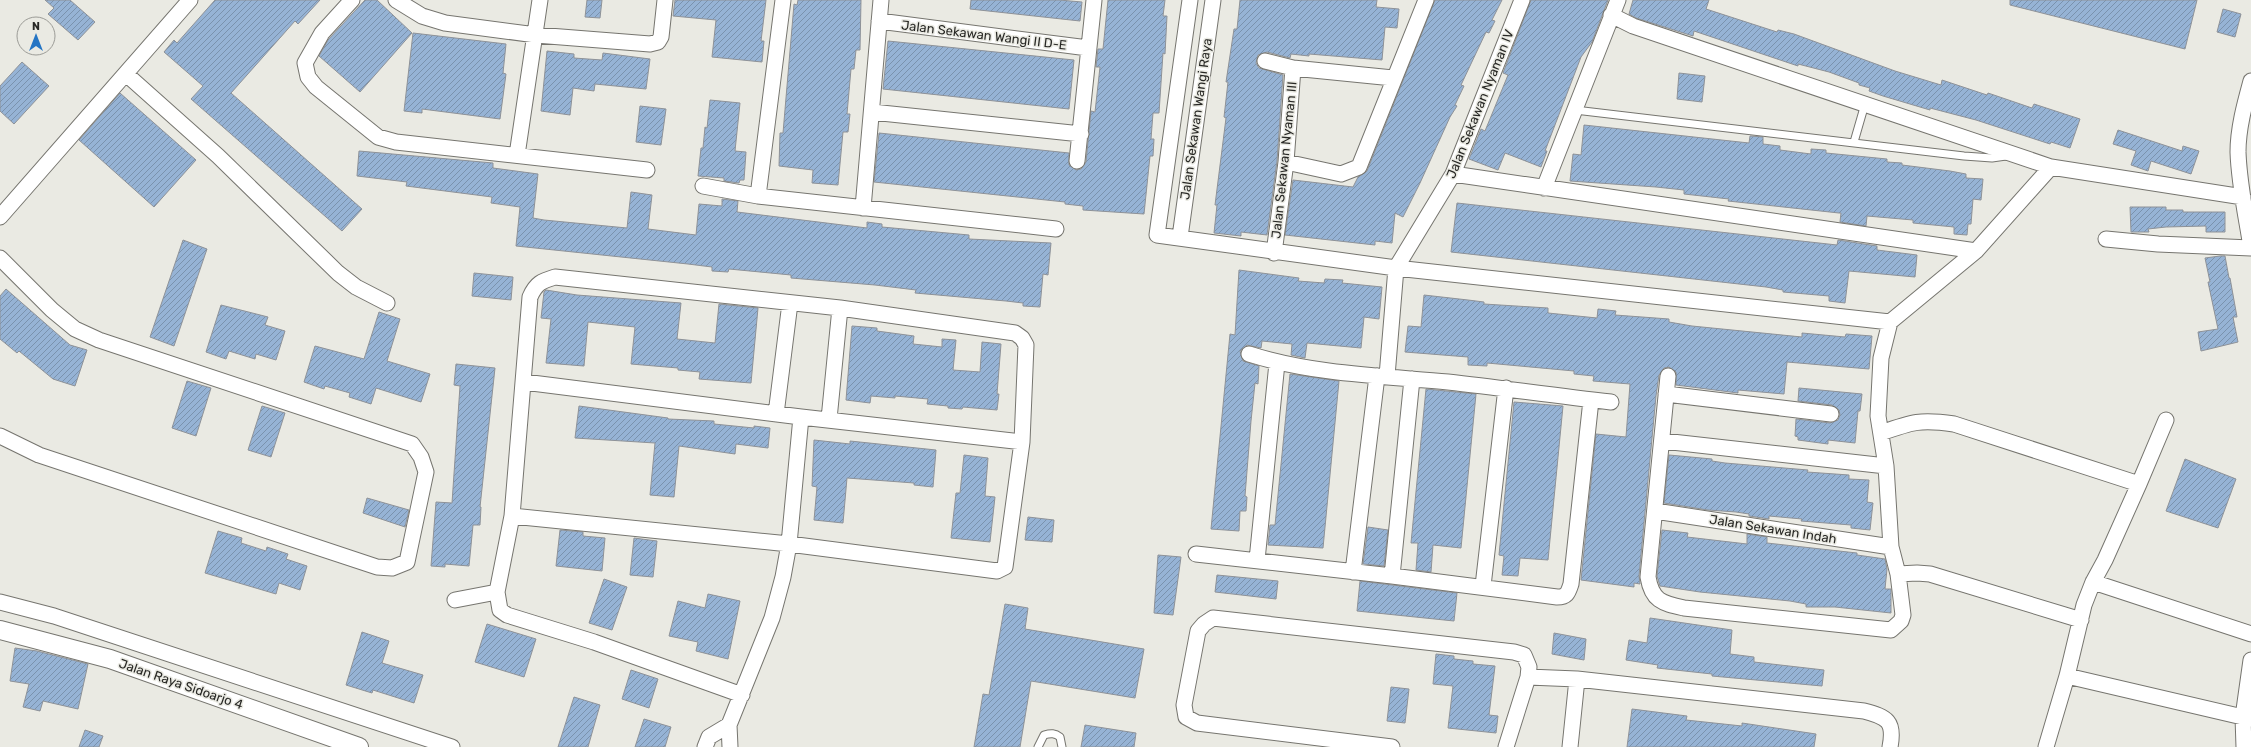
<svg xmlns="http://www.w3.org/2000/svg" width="2251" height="747" viewBox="0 0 2251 747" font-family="Rubik,sans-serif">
<defs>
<pattern id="building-hatch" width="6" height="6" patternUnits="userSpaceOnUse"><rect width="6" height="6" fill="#96b3d5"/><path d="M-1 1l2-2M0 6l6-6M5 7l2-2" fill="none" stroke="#7a92ad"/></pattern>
</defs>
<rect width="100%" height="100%" fill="#eaeae3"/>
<path fill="url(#building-hatch)" stroke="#8e9298" d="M45 0H70L95 22 78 40 48 14 54 8Z
M215 0H320L298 24 295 21 231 93 362 209 342 231 191 99 203 86 164 52 174 40 177 43Z
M365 0H377L412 33 360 92 319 56 328 40Z
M587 0H602L600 18 585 17Z
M675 0H766L761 41H764L762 62 712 57 716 20 673 16Z
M798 0H861L860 50H856L854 69H851L847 114H850L848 132H843L838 185 812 183 813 170 779 166 780 133H783L794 4 797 5Z
M971 0H1059L1082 2 1080 21 970 9Z
M1108 0H1165L1163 16H1167L1165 54 1163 53 1159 113H1153L1151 139H1154L1153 156H1150L1144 214 1083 210V206L1065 204V202L874 182 879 133 1069 153V165L1076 170 1081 169 1086 162 1091 111 1095 112 1100 67H1096L1098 49H1103Z
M1240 0H1377L1376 7 1399 9 1397 28 1385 27 1382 60 1309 54V56L1291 54 1290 58 1267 52 1258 55 1256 63 1259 68 1283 75 1277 161 1267 235 1241 232V236L1214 233 1217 205H1215L1226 118 1224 117 1228 82H1226L1234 29H1237Z
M1435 0H1502L1492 20 1495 21 1489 33 1486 32 1461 85 1464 86 1455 105 1457 106 1450 117 1420 183 1403 217 1395 213 1392 243 1375 241V245L1285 235 1293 180 1353 187 1358 177 1367 171Z
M1531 0H1608L1592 42 1581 57 1545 151H1547L1541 167 1505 153 1498 170 1469 159 1481 129 1485 131 1508 75 1503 73Z
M1633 0H1709L1706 9 1777 32 1778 30 1794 34 1895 71 1941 85 1942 80 1987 95 1988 93 2032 108 2034 104 2080 119 2070 148 2051 142 2050 144 1976 120 1930 108V110L1883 96 1869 91 1870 88 1859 85V83L1829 72 1798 64V66L1694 31 1693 36 1636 18 1629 14Z
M2010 0H2197L2185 49 2010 5Z
M2223 9 2241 14 2235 37 2217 32Z
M413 33 506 44 503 73 506 74 500 119 422 109V113L404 111Z
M888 41 1074 60 1069 109 883 89Z
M547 51 574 54V58L602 60 603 53 650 59 646 89 595 84 594 91 573 88 570 115 541 111Z
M22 62 49 86 14 124 0 111V86Z
M1679 73 1705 76 1702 102 1677 99Z
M120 93 196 160 154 207 79 140Z
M710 100 740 103 735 151 746 152 744 180H740L739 183 724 181V178L698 176 701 148H703L705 127 707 128Z
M640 106 666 109 661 145 636 142Z
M1584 125 1749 143 1750 136 1763 137V144L1780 146V150L1811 154V149L1826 150V153L1887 159V162L1902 163V165L1950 171 1966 174V178L1983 179 1981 200 1973 199 1971 224H1968L1967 235 1954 234V227L1913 223V220L1867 216 1866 226 1840 222 1841 213H1839L1728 201 1729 199 1684 194V190L1656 187 1570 181 1573 154 1581 155Z
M2118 130 2182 151 2183 146 2199 151 2191 174 2151 161 2148 171 2131 165 2136 151 2113 144Z
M359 151 493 163V168L538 174 533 218 544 220 627 228 631 192 652 195 648 229 696 235 699 204 722 206V199L738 201 737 212 867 228V222L882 224V227L969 235V239L1051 243 1048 275 1043 274 1040 307 1023 306V303L1006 301 915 293 916 290 875 285 791 278V275L729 269 728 272 712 271V267L688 264 516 246 520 207 491 203 492 197 406 186 407 182 357 176Z
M1457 203 1837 245 1838 240 1877 246V250L1917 255 1915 277 1849 271 1845 303 1829 301V296L1783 292V290L1766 287 1451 252Z
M2130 207H2166V210H2183V212H2225V232H2206V226L2166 227 2148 229 2149 232H2131Z
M183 240 207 249 174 346 150 337Z
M2220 256H2225L2229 278H2230L2237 317H2233L2238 342 2201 351 2198 332 2218 329 2208 282H2210L2205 258Z
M1239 270 1299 278 1298 281 1324 283 1325 279 1343 280 1342 283 1382 287 1379 319 1364 317 1361 348 1307 343 1305 358 1291 355 1292 344 1262 341 1261 348 1247 345 1240 351 1243 361 1259 366 1258 384 1255 383 1251 421 1245 496 1247 497 1246 511H1240L1239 531 1211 529 1230 334 1235 335Z
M474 273 513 277 511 300 472 296Z
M6 289 70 345 87 350 75 386 53 379 19 351 17 353 0 339V296Z
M546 290 577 295 681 303 677 339 715 343 719 304 758 308 751 383 699 379 700 372 678 370V368L631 364 635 327 616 325 588 322 584 366 546 363 551 319 541 318 544 292Z
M1424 295 1468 300 1484 302V304L1548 308V313L1597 318 1598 309 1616 311 1615 315 1669 319V322L1692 326 1802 337V333L1845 337 1846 334 1872 336 1869 369 1787 362 1784 394 1738 390V393L1676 385V372L1669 367 1664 368 1659 375 1656 396 1639 576 1640 584 1634 583V587L1581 580 1596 434 1626 437 1630 384 1593 381 1594 376 1574 374V371L1487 363V366L1468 365V357L1405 352 1408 326 1421 327Z
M221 305 268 317 265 325 285 331 276 360 256 354 255 359 229 351 226 359 206 352Z
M379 312 400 319 387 361 430 374 421 402 376 388 371 404 349 397 350 393 325 386 324 389 304 382 315 346 364 359Z
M852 326 877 328V331L914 336 913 344 942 347V339L956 340 953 370 980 372 982 342 1001 344 997 394H999L997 410 963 407 962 409 948 408V406L927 404 928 399 895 396V398L871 396 870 403 846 400Z
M456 364 495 368 480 507H481L480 525H473L469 566 445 564V567L431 566 436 502 452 503 460 386 454 385Z
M1290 374 1339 381 1323 548 1268 545 1270 525H1275Z
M187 381 211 388 196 436 172 428Z
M1799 388 1862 394 1860 411H1858L1855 443 1828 440V444L1798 440V437L1795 436 1796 419 1830 423 1838 420 1840 415 1839 410 1832 405 1798 401Z
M1426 389 1476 394 1461 548 1433 545 1431 572 1416 570 1418 543H1411Z
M1514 402 1563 406 1548 560 1520 558 1518 576 1502 575 1504 556 1499 555Z
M262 406 285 413 271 457 248 450Z
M579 406 668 418V419L714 421V424L754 428V426L770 428 768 448 736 444 735 454 679 446 674 497 650 495 655 443 575 438Z
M814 440 850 444V441L936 450 933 487 914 485V483L847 478 843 523 814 520 817 487 812 486Z
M964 455 988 458 985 496 995 497 990 542 951 538 956 493H960Z
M1669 455 1712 459V461L1725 463 1808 470 1807 472 1849 475V479L1869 480 1867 502 1873 503 1870 530 1851 528V525L1801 521 1802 519 1769 516V519L1749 516V514L1736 512 1708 510 1664 503Z
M2185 459 2236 479 2218 528 2166 511Z
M367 498 409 510 405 527 363 513Z
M1028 517 1054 520 1052 542 1025 540Z
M1368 527 1388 530 1384 566 1363 564Z
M560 530 583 532V536L605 538 602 571 556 566Z
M1662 530 1688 533 1687 537 1747 544V534L1767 537V543L1857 553V555L1885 559 1887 569 1885 589H1891V613L1835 607H1806V604L1790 601 1700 592 1660 586 1657 576Z
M218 531 242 538 241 543 266 551 267 547 288 554 286 559 307 566 300 590 279 583 276 594 205 573Z
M634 538 657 541 653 577 630 575Z
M1158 555 1181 557 1173 615 1154 613Z
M1217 575 1278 581 1276 599 1215 592Z
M604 579 627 587 612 630 589 623Z
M1360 581 1457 593 1454 621 1357 611Z
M708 594 740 601 728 659 696 651 698 642 669 636 678 601 705 608Z
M1005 604 1028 608 1025 629 1144 649 1135 698 1031 681 1020 747H974L983 694 989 695Z
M1650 618 1732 630 1730 654 1754 657V662L1824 670 1822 686 1712 676V674L1657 668 1658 665 1626 660 1629 640 1647 643Z
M487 624 536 639 524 677 475 662Z
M362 632 389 641 382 663 423 675 414 703 373 690 372 693 346 685Z
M1554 633 1586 639 1584 660 1552 654Z
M15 648 37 651 88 664 78 709 43 701 40 711 23 707 29 684 10 681Z
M1436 654 1454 656V659L1473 661V664L1495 666 1489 715 1498 716 1496 733 1448 728 1453 686 1433 684Z
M631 670 658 679 649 708 622 699Z
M1391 687 1409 689 1405 723 1387 721Z
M574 697 600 705 588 747H558Z
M1632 709 1687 716 1686 720 1742 726V723L1816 734 1814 747H1627Z
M644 719 671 727 665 747H635Z
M1085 725 1136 733 1134 747H1081Z
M85 730 103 736 99 747H79Z"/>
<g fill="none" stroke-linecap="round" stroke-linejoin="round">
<defs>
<path id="service" d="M1575 110 1964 156 1992 158 2006 156
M1854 142 1865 104
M1038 747 1044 735C1051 733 1055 733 1060 737L1062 747"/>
<path id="minor" d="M352 0 322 33 305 63 308 77 316 87 378 137 396 142 647 170
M396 0 422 16 445 23 536 35 650 44 658 42 661 37 665 0
M1190 0 1157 235 1396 268 1890 322 1976 251 2051 167 2243 197
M1611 15 1633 26 2051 167
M879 21 1088 48
M1265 61 1293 68 1393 78
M126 74 218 156 338 273 356 287 387 303
M2251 81C2245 103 2238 128 2238 152 2239 184 2246 215 2251 247
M872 112 1081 134
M517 155 540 0
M1077 161 1094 0
M1286 162 1341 174 1359 167 1426 0
M1453 174 1976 251
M703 186 758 196 1056 229
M1544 188 1618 0
M758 196 783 0
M863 208 881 0
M0 217 190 0
M1180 237 1213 0
M2106 239 2158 244 2251 248
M1274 253 1286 162 1293 68
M0 258 52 310 75 329 99 340 412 444 421 457 426 472 407 562 392 568 377 567 39 455 0 436
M1249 354C1312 374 1382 376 1448 382 1502 388 1556 396 1611 402
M1387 376 1396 268 1453 174 1522 0
M1668 376 1648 577C1652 601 1662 603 1684 608L1891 630 1901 621 1903 615 1898 574 1891 547 1886 466 1878 416 1881 358 1890 322
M524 382 801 417 1022 442
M1666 394 1831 414
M776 414 790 303
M829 419 840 308
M1881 433C1912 422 1920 419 1954 424L2139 484
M1663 441 1886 466
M1655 511 1891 547
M512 516 789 544 997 571 1005 567 1022 442 1026 345 1022 338 1015 333 840 308 555 277C542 281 536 283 530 297L512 516 497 592 500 610 507 615 594 642 742 695
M1196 554 1392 576 1412 379
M1257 560 1277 363
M1353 572 1377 376
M1898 574 1917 573 1930 574 2081 620
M1392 576 1557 597C1567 597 1568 593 1571 584L1591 400
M2093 582 2251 634
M1483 586 1506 388
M455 600 497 592
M0 602 54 616 452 747
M2067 676 2251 719
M1528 677 1577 679 1864 711C1887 717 1895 721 1890 747
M705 747 709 737 729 725
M730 747 729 725 772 618 783 577 789 544 801 417
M1392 747 1197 723 1186 717 1184 705 1198 631 1204 624 1213 618 1514 652 1524 655 1529 667 1528 677 1506 747
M1570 747 1577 679
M2046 747 2067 676 2084 605 2093 582 2105 560 2139 484 2166 420
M2244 747 2243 717 2251 660"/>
<path id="tertiary" d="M0 630 110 659 359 747"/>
</defs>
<use href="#service" stroke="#76756f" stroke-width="9"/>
<use href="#minor" stroke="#76756f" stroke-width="17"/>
<use href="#tertiary" stroke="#76756f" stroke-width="20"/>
<use href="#service" stroke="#fff" stroke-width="7"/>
<use href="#minor" stroke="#fff" stroke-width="15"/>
<use href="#tertiary" stroke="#fff" stroke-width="18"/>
</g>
<g text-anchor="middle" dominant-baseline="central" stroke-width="3" stroke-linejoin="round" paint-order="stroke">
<g font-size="13" fill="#282825" stroke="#eaeae3">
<text transform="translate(984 35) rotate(7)">Jalan Sekawan Wangi II D-E</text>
<text transform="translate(1480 104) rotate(-68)">Jalan Sekawan Nyaman IV</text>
<text transform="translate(1196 119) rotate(-82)">Jalan Sekawan Wangi Raya</text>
<text transform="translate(1284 160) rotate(-84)">Jalan Sekawan Nyaman III</text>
<text transform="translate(1773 529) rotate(9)">Jalan Sekawan Indah</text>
<text transform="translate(181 684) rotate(19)">Jalan Raya Sidoarjo 4</text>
</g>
</g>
<g transform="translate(36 36)"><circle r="19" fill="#eaeae3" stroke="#9c9c97"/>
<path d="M0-3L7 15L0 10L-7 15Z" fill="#2575c4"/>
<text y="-6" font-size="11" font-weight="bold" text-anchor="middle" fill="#282825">N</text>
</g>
</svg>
